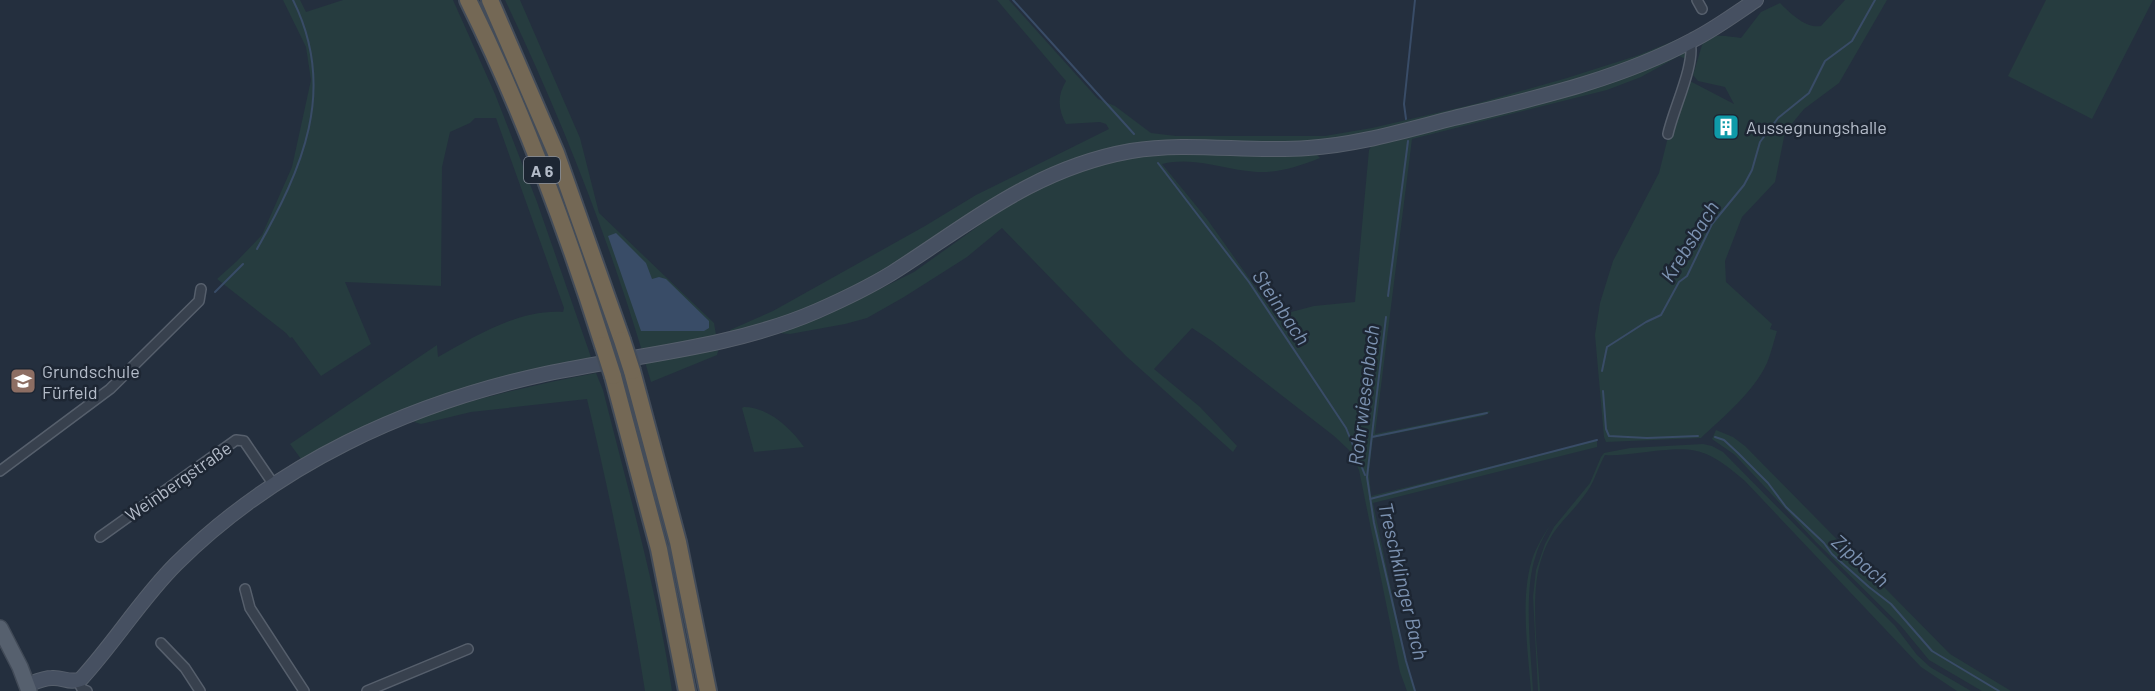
<svg xmlns="http://www.w3.org/2000/svg" width="2155" height="691" viewBox="0 0 2155 691" font-family="Barlow,sans-serif">
<rect width="100%" height="100%" fill="#242f3e"/>
<path fill="#263c3f" d="M283 0H300L306 12 343 0H453L495 94 537 202 592 360 512 376 304 463 290 444 437 345 438 357C476 336 519 309 563 312L564 308 496 118H475L470 123 450 132 442 167 441 286 345 282 371 344 321 376 292 337 290 338 286 333 217 279 237 261 262 235 292 167 311 80 306 47Z
M505 0H520L580 138 599 213 714 323 716 335 642 351C606 231 559 113 505 0Z
M997 0H1009L1098 99 1115 106 1151 133 1176 136H1325L1372 128 1475 104 1567 78 1639 55 1688 35H1694L1626 68 1451 117 1304 146 1193 144 1062 170 909 260 797 316 731 334 730 330 773 311 925 226 976 195 1109 129 1106 124 1100 122 1066 124C1058 109 1057 96 1066 81Z
M1845 0H1887L1839 83 1804 109 1785 132 1775 182 1742 217 1725 261 1726 282 1772 324 1770 329 1777 331C1774 341 1771 353 1767 363 1753 393 1724 416 1701 438L1606 442 1604 437 1595 335 1600 303 1613 261 1659 173 1669 133 1688 80 1734 104 1725 87 1698 81 1693 75 1702 45C1711 31 1727 37 1741 38L1761 12 1780 3C1790 13 1806 29 1821 26Z
M2046 0H2153L2092 119 2008 76Z
M1684 51 1688 55 1686 59 1679 56 1641 77 1607 90 1412 139 1375 434 1490 411 1489 413 1483 416 1373 438 1369 472 1371 496 1597 440V447L1373 503 1408 670 1415 691H1407L1400 672 1359 470 1349 450 1334 436 1212 341 1192 328 1154 369 1200 407 1237 446 1233 452 1126 356 1002 228 967 257 904 297 867 318 845 324 790 334 779 333 734 344V342L823 317 862 298 914 272 991 217 1037 189 1099 165 1129 158 1188 152 1316 154 1320 158C1299 166 1280 173 1257 172 1224 170 1196 156 1162 164L1207 219 1276 316 1314 306 1355 302 1369 150 1373 143Z
M719 348 717 355 651 382 645 362Z
M596 373 603 390C628 490 657 589 672 691H645C630 593 610 496 587 399L471 412 421 424 414 422C427 411 449 408 465 403 509 391 552 381 596 373Z
M744 407C768 407 791 428 804 447L754 452 742 408Z
M1716 430 1733 437 1745 446 1950 654 2011 691H1982L1929 660 1901 626 1816 542 1735 455 1712 439Z
M1703 444 1712 446 1723 452 1895 626 1917 655 1930 667 1971 691H1957L1921 667 1745 481C1702 444 1692 447 1638 453 1627 454 1615 456 1605 455 1597 469 1594 484 1584 496 1567 519 1552 527 1542 557 1529 592 1538 653 1540 691H1538L1533 597 1536 570 1545 544 1554 527 1590 483 1601 457 1604 453 1630 448Z
M1550 525C1545 535 1539 544 1536 555 1523 592 1531 651 1533 691H1531C1528 650 1519 593 1534 554 1538 544 1544 535 1550 525Z"/>
<path fill="#394c67" d="M616 233 646 263 652 279 659 277 666 279 709 321V328L704 331H641L608 236Z"/>
<g fill="none" stroke-linecap="round" stroke-linejoin="round">
<path stroke="#394c67" stroke-width="2" d="M1013 0 1134 134
M1406 119 1404 104 1415 0
M1158 163 1249 282 1346 428 1365 475
M257 249C302 169 338 90 293 0
M215 292 243 264
M1388 296 1408 141
M1386 317 1367 477 1374 523 1406 661 1415 691
M1602 371 1607 347 1646 322 1661 315 1679 282 1687 276 1712 224 1744 185 1752 170 1760 142 1778 118 1809 93 1825 61 1852 41 1875 0
M1603 391 1606 429 1609 436 1647 438 1698 436
M1372 437 1487 413
M1715 437 1724 440 1738 453 1768 483 1786 507 1824 543 1832 554 1869 587 1891 604 1932 651 1999 691
M1370 499 1597 440"/>
<defs>
<path id="street" d="M1697 0 1702 9
M1668 134C1673 110 1696 63 1690 42
M0 471 110 389 199 301 201 289
M100 537 236 440 244 441 274 485
M245 589 250 608 304 691
M161 643 185 668 200 691
M78 681 82 689 87 691
M367 691 468 649"/>
<path id="secondary" d="M27 685C35 682 43 678 52 678 63 677 70 684 81 679 115 642 141 599 176 564 277 464 407 404 545 374 635 355 732 348 817 311 842 300 869 287 892 273 972 222 1035 168 1131 151 1190 141 1249 153 1308 148 1357 145 1406 130 1454 118 1536 98 1618 80 1693 40 1715 29 1735 14 1756 0"/>
<path id="primary" d="M0 628 20 667 29 691"/>
<path id="highway" d="M468 0C523 111 566 228 603 345
M490 0 556 153 622 340
M632 371 678 542 708 691
M613 376 659 549 687 691"/>
</defs>
<use href="#street" stroke="#565f6c" stroke-width="12"/>
<use href="#secondary" stroke="#565f6c" stroke-width="16"/>
<use href="#primary" stroke="#414a57" stroke-width="18"/>
<use href="#highway" stroke="#434c59" stroke-width="20"/>
<use href="#street" stroke="#38414e" stroke-width="9"/>
<use href="#secondary" stroke="#465061" stroke-width="14"/>
<use href="#primary" stroke="#56606e" stroke-width="15"/>
<use href="#highway" stroke="#746855" stroke-width="16"/>
<defs>
<path id="highway-bridge" d="M622 340 632 371
M603 345 613 376"/>
</defs>
<use href="#highway-bridge" stroke="#434c59" stroke-width="20" stroke-linecap="butt"/>
<use href="#highway-bridge" stroke="#746855" stroke-width="16"/>
</g>
<defs>
<symbol id="building-square" viewBox="-11 -11 22 22"><rect x="-9" y="-9" width="18" height="18" rx="4" fill="#0f9aa8" stroke="#1d2633"/><path d="M-4-6H4V6H1V3H-1V6H-4ZM-2.5-4.3h1.7v1.8h-1.7ZM.8-4.3h1.7v1.8H.8ZM-2.5-1h1.7V.8h-1.7ZM.8-1h1.7V.8H.8Z" fill="#fff"/></symbol>
<symbol id="school-square" viewBox="-11 -11 22 22"><rect x="-9" y="-9" width="18" height="18" rx="4" fill="#8d6e63" stroke="#1d2633"/><path d="M0-5L7-2L0 1L-7-2ZM-4 1L0 2.5L4 1V4Q0 6-4 4Z" fill="#fff"/></symbol>
</defs>
<g fill-rule="evenodd">
<use href="#building-square" x="1711" y="112" width="30" height="30"/>
<use href="#school-square" x="8" y="366" width="30" height="30"/>
</g>
<g text-anchor="middle" dominant-baseline="central" stroke-width="5" stroke-linejoin="round" paint-order="stroke">
<rect fill="#1d2633" stroke="#878f9c" stroke-width="1.5" x="524" y="157" width="36" height="26" rx="4.5"/>
<g font-size="16" font-weight="bold" fill="#b4bcc9">
<text x="542" y="170">A 6</text>
</g>
<g font-size="18" fill="#b4bcc9" stroke="#1d2633" text-anchor="start">
<text x="1746" y="127">Aussegnungshalle</text>
<text x="42" y="371">Grundschule<tspan x="42" dy="21">Fürfeld</tspan></text>
</g>
<g font-size="18" fill="#b4bcc9" stroke="#1d2633">
<text transform="translate(178 481) rotate(-35)">Weinbergstraße</text>
</g>
<g font-size="20" font-style="italic" fill="#7c92b1" stroke="#1d2633">
<text transform="translate(1689 241) rotate(-58)">Krebsbach</text>
<text transform="translate(1282 307) rotate(56)">Steinbach</text>
<text transform="translate(1363 395) rotate(-83)">Rohrwiesenbach</text>
<text transform="translate(1861 560) rotate(41)">Zipbach</text>
<text transform="translate(1404 581) rotate(77)">Treschklinger Bach</text>
</g>
</g>
</svg>
